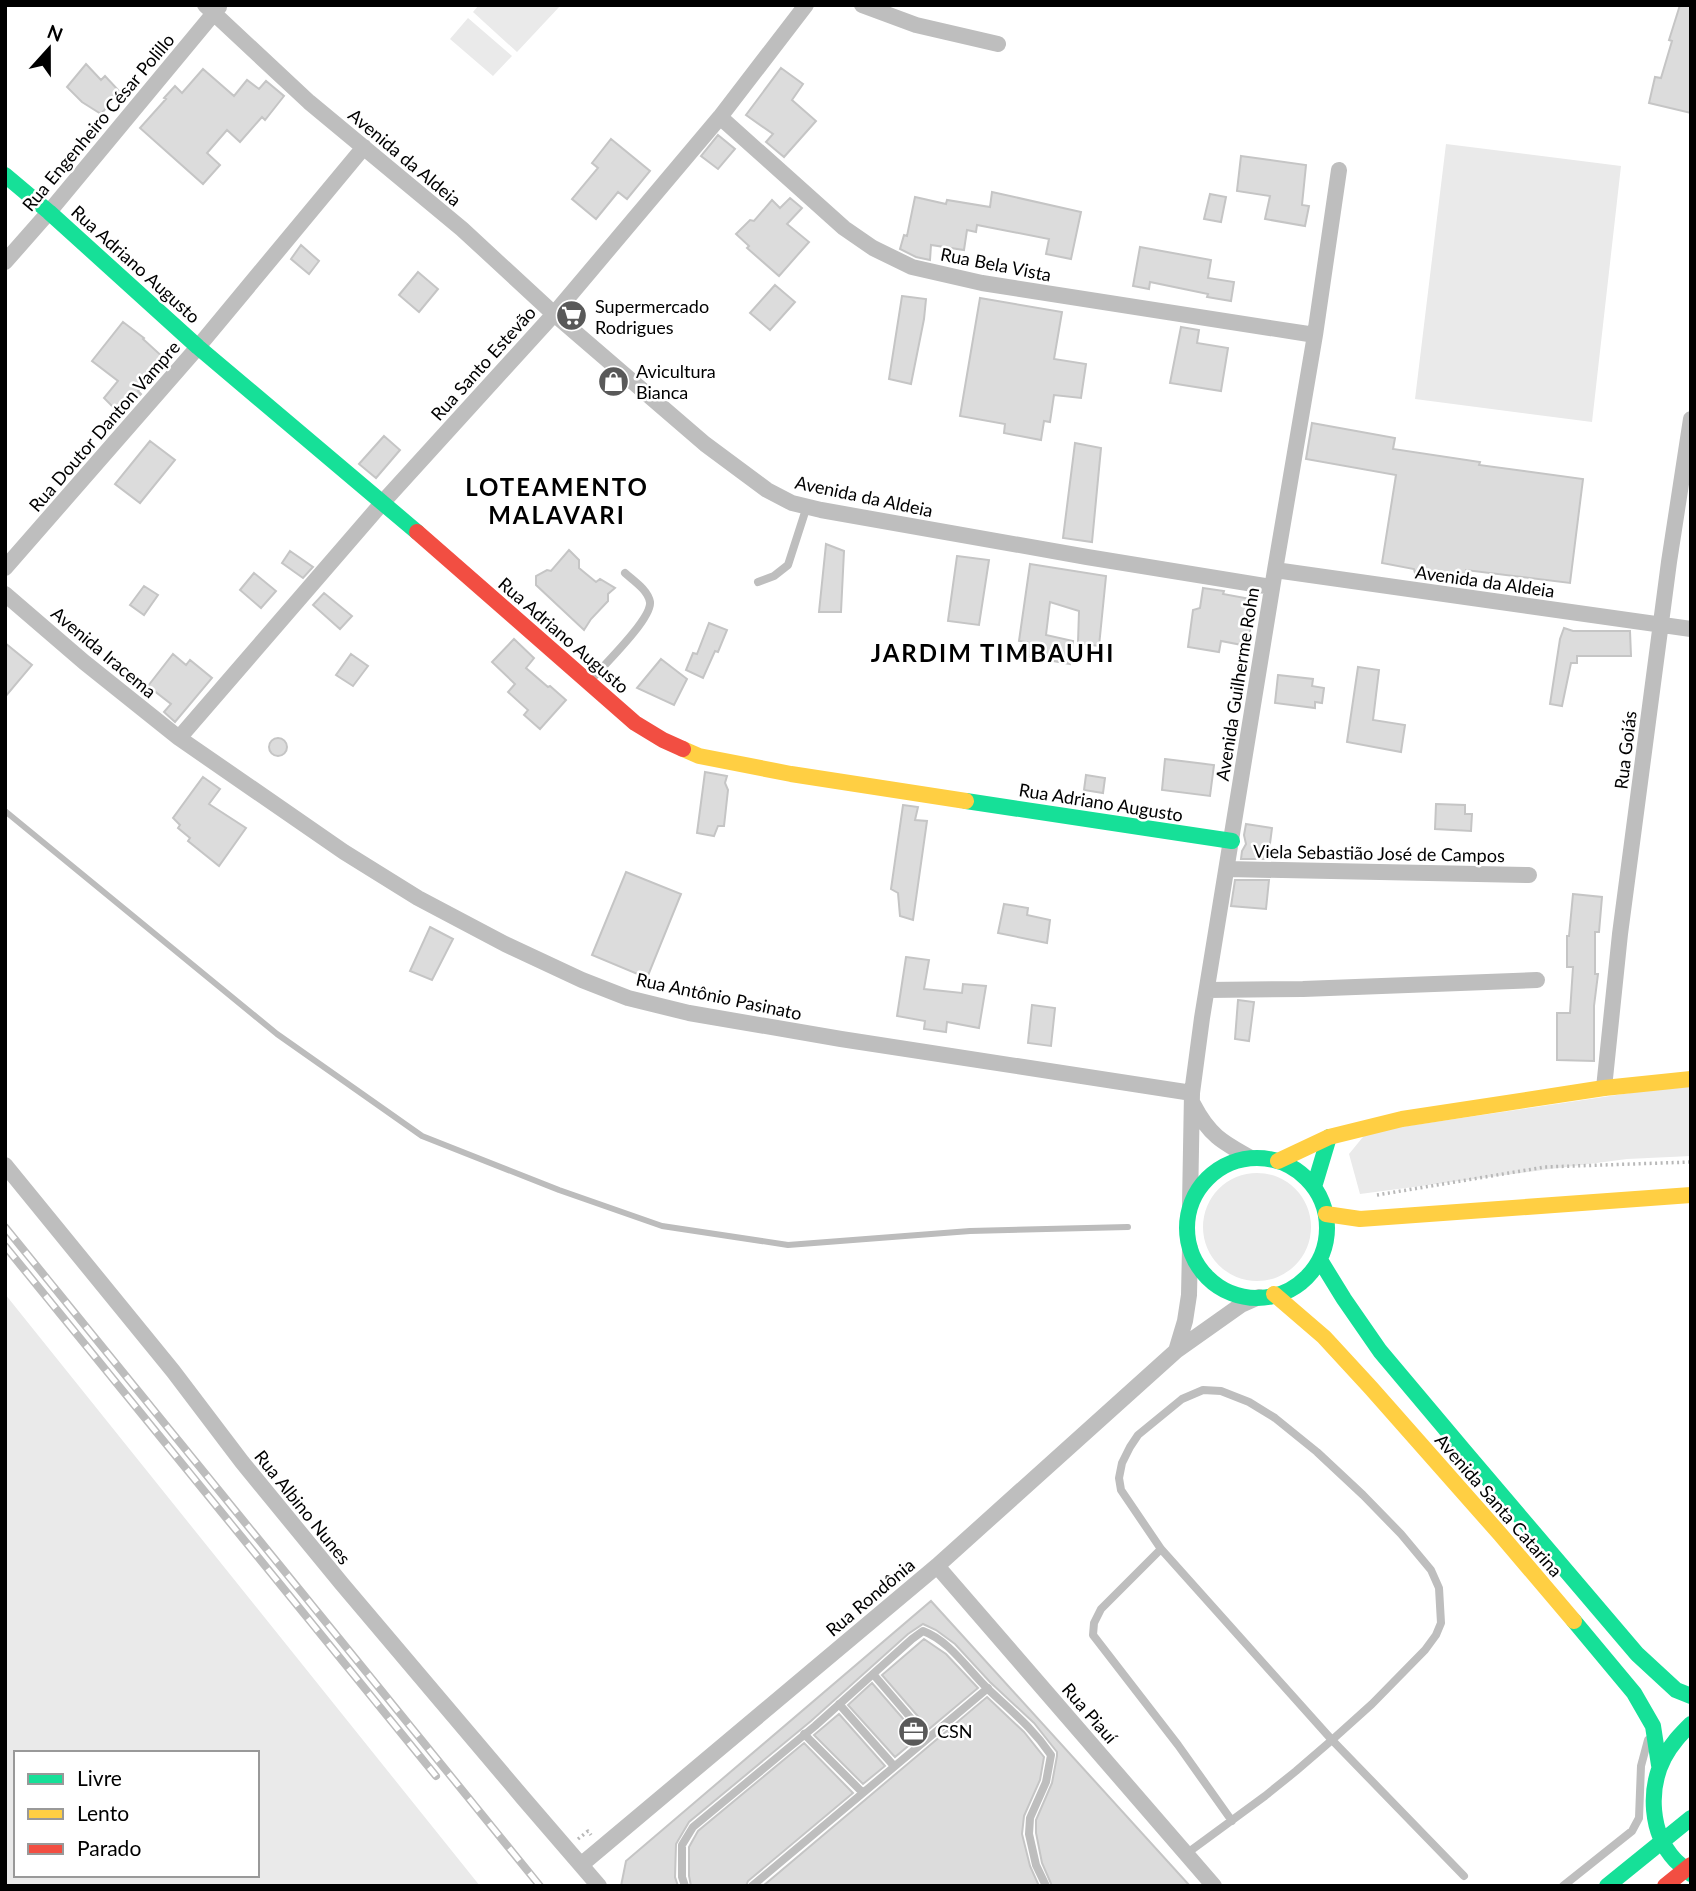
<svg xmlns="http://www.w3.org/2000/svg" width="1696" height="1891" viewBox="0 0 1696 1891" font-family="Lato,sans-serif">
<rect width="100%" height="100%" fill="#fff"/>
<path fill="#eaeaea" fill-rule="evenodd" d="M479 5H561L517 52 473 12Z
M468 18 512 56 493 76 450 39Z
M1446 144 1621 166 1592 422 1415 399Z
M1691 1084V1156L1627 1159 1360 1194 1349 1154 1367 1132Z
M1203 1227a54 54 0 1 1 108 0a54 54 0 1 1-108 0Z
M5 1294 480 1886H5ZM16 1753H257V1875H16Z"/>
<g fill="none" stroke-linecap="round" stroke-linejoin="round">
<path stroke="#bcbcbc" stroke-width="6" d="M5 811 277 1034 422 1136 559 1190 662 1226 788 1245 970 1231 1128 1227"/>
</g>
<path fill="#dcdcdc" stroke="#c5c5c5" stroke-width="2" d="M1680 5H1691V113L1649 103 1655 77 1661 78 1672 41 1669 40Z
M86 64 101 80 105 76 120 92 101 114 82 102 67 87Z
M781 68 803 84 792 100 816 121 784 157 766 142 773 134 746 115Z
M203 69 234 96 247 80 259 89 266 81 284 96 265 120 262 117 240 142 227 130 207 153 220 165 203 184 140 128 166 99 164 98 175 86 182 93Z
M718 135 735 149 718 169 701 156Z
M611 139 650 171 627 199 618 192 596 219 572 199 598 168 592 163Z
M1241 156 1306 165 1302 205 1309 206 1305 226 1265 219 1270 196 1237 191Z
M992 192 1081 212 1071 259 1046 254 1049 239 977 225 976 232 967 230 964 250 931 245 930 260 916 257 900 249 904 235 907 236 915 197 946 204 947 200 990 207Z
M1210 194 1226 197 1221 222 1204 219Z
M790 198 802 208 787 224 809 242 779 276 747 248 749 246 736 234 750 220 754 221 772 200 780 208Z
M301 245 319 261 309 274 291 259Z
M1140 247 1211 260 1208 278 1234 282 1231 301 1207 297 1208 294 1150 282 1149 289 1133 286Z
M418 272 438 289 419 312 399 295Z
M775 285 795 302 770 330 750 313Z
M902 296 926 299 924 319 911 384 889 379Z
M980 298 1062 312 1054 359 1086 364 1081 398 1054 395 1050 422 1044 421 1041 440 1004 433 1005 424 960 416Z
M123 322 144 338 143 339 165 359 138 391 141 394 121 415 104 398 118 381 92 361Z
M1181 327 1199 330 1197 343 1228 348 1221 391 1170 383Z
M1312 423 1395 438 1393 449 1480 462 1479 465 1583 479 1570 583 1466 570 1465 578 1445 573 1444 579 1416 577 1414 569 1382 563 1396 475 1306 459Z
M384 436 400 450 376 478 359 464Z
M150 441 175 460 140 503 115 484Z
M1075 443 1101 448 1092 542 1063 538Z
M826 544 844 551 841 612H819Z
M569 550 579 560V568L596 582 600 579 615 588 608 594V601L591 619 584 630 536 585V576L547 570 551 571Z
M290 551 313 567 303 578 282 563Z
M957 556 989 560 979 625 948 621Z
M1030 564 1106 576 1099 646 1078 643 1079 611 1050 602 1046 635 1073 641 1070 664 1025 656 1027 642 1019 641Z
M254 573 276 591 261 608 240 590Z
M144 586 158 595 144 615 130 605Z
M1203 588 1224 591 1223 594 1256 600 1247 646 1221 641 1219 652 1188 647 1193 610 1200 608Z
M324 593 352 616 340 629 313 605Z
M709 623 727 630 718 652 715 651 703 678 686 670 693 653 697 654Z
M1564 628 1573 631H1630L1631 656H1577V663H1571L1562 706 1550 704 1560 639Z
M514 639 534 658 526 668 548 687 550 686 566 700 540 729 524 715 528 710 508 692 515 684 492 662Z
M5 643 32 665 5 697Z
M173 654 186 665 190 660 212 678 175 722 164 712 171 704 148 686Z
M351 654 368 666 353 686 336 675Z
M661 659 687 679 674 705 637 688Z
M1358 667 1379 670 1373 720 1405 725 1401 752 1347 742Z
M1278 675 1313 679 1312 686 1324 688 1322 703 1315 702V708L1275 703Z
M269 747a9 9 0 1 1 18 0a9 9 0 1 1-18 0Z
M1165 759 1214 765 1210 796 1162 790Z
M705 772 727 776 725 783 728 790 724 826H718L714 836 697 833Z
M1086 775 1105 778 1103 793 1084 790Z
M203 777 220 789 209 804 246 828 219 866 188 841 190 838 178 828 180 825 173 818Z
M1436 804 1465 805V814H1472L1471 831 1435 829Z
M903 805 918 807 915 820 927 821 913 920 900 916 898 893 891 889Z
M1246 824 1272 828 1268 859H1241L1242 851 1246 844 1244 835Z
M626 872 681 894 647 978 592 955Z
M1235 880H1269L1266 909 1231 906Z
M1573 894 1602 897 1599 932H1595V974H1598L1594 1006V1061L1557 1060V1013H1570L1573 967H1567V936H1569Z
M1004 904 1028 908 1027 915 1050 920 1047 943 998 933Z
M430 927 453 939 432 980 410 971Z
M906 957 929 960 924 989 962 993 963 984 986 986 979 1028 947 1022 946 1032 924 1029 925 1021 897 1016Z
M1238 1000 1254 1002 1249 1041 1235 1039Z
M1032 1005 1055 1008 1051 1046 1028 1043Z
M931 1601 1190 1886H1052L1042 1863 1036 1833V1820L1052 1783 1057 1756V1752L1034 1723 990 1682 955 1644 936 1630 923 1624 908 1634 811 1721 689 1822 676 1844 675 1877 678 1886H621L626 1861Z
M924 1639 946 1654 978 1688 929 1729 882 1675Z
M872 1683 919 1737 895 1757 848 1705Z
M987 1697 1024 1732 1044 1757 1040 1780 1024 1816 1022 1834 1030 1866 1039 1886H763Z
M839 1714 885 1766 863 1784 814 1735Z
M804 1743 853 1793 748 1881 746 1886H691L689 1876V1847L698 1831Z"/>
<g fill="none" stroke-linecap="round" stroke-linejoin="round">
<path stroke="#b8b8b8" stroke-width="3.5" stroke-dasharray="2 3.5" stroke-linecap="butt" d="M1377 1195 1545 1167 1691 1162
M578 1839 588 1831 591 1835"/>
<path stroke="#bebebe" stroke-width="8" d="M758 582 774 576 788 565 807 506
M590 681C602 667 652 619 650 602 648 590 634 581 625 573
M1161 1549 1101 1609 1094 1623 1093 1635 1178 1745 1232 1821
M873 1674 928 1738
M839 1704 894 1766
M804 1734 863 1793
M1186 1854 1265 1796 1296 1771 1332 1740 1372 1704 1425 1650 1436 1635 1441 1623 1439 1588 1431 1570 1401 1534 1363 1495 1317 1452 1275 1418 1249 1402 1221 1391 1203 1390 1182 1399 1138 1435 1130 1447 1122 1463 1119 1478 1121 1490 1161 1549 1332 1740 1464 1876
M685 1886 682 1877V1845L693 1827 815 1726 912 1639 923 1631C950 1641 968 1670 988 1689 1011 1711 1032 1727 1051 1755L1046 1782 1030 1818 1029 1834 1036 1865 1046 1886
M752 1886 988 1688
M1563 1886 1632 1831 1639 1818 1641 1766 1648 1740"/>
<path stroke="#bebebe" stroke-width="16" d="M205 5 309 102 462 229 554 314 705 444 767 490 792 503 821 510 1087 557 1272 587
M862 5 916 25 998 44
M720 117 844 228 873 248 912 267 982 283 1315 335
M5 262 49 212 219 7
M5 568 198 347 364 147
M1275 570 1691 629
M5 594 84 662 179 738 344 852 418 898 505 944 582 980 628 998 689 1013 841 1039 1192 1093
M179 738 383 502 554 314 720 117 806 5
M1227 869 1529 875
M1207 990 1303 989 1537 980
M1604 1088 1620 934 1669 562 1691 419
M1193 1104C1209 1135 1222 1142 1251 1158
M5 1165 173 1371 242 1462 342 1584 524 1799 599 1886
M1190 1205 1192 1093 1202 1018 1275 570 1315 335 1339 170
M1176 1351 1185 1321 1189 1295 1190 1248
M937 1566 1214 1886
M582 1864 937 1566 1176 1351 1241 1305 1259 1297"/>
<path stroke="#16e098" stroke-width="16" d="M5 175 49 212 198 347 417 532
M966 801 1232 841
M1187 1228a70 70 0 1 1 140 0a70 70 0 1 1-140 0Z
M1314 1187 1329 1137
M1320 1260 1344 1299 1380 1351 1465 1452 1637 1654 1676 1690 1691 1696
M1574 1621 1634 1693 1653 1726 1659 1765
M1691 1724C1681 1734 1671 1744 1664 1758 1648 1789 1650 1833 1675 1860 1680 1865 1686 1869 1691 1874
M1607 1886 1691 1818"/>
<path stroke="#ffcf43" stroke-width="16" d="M683 749 699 756 791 774 966 801
M1278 1161 1329 1137 1402 1119 1604 1088 1691 1079
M1326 1214 1360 1219 1691 1195
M1274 1294 1324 1337 1371 1388 1500 1534 1574 1621"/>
<path stroke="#f24e42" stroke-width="16" d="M417 532 635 723 663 740 683 749
M1665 1886 1691 1865"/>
<defs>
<path id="rail" d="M5 1227 540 1886
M5 1246 436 1776"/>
</defs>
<use href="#rail" stroke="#bdbdbd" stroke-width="8"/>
<use href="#rail" stroke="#fff" stroke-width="5" stroke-dasharray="16" stroke-linecap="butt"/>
</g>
<defs>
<symbol id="supermarket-disc" viewBox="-11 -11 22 22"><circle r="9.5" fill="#595959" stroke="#fff"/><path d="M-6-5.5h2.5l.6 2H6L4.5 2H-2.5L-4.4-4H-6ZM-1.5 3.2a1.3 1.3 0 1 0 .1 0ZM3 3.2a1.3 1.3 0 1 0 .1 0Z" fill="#fff"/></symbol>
<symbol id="shop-disc" viewBox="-11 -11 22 22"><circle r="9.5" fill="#595959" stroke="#fff"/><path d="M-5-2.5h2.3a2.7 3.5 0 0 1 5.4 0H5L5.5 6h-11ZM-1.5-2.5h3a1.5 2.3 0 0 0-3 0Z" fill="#fff"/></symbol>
<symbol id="office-disc" viewBox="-11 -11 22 22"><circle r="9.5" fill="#595959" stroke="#fff"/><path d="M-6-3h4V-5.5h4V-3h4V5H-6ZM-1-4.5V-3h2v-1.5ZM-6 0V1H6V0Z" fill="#fff"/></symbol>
</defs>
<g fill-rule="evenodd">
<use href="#supermarket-disc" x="554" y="298" width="35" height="35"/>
<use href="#shop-disc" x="596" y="364" width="35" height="35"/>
<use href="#office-disc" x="896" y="1714" width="35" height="35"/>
</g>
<g text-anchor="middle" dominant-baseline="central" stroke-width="5" stroke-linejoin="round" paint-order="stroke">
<g font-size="18" fill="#000" stroke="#fff">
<text transform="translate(98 122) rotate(-50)">Rua Engenheiro César Polillo</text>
<text transform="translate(405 157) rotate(40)">Avenida da Aldeia</text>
<text transform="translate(136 264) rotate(42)">Rua Adriano Augusto</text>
<text transform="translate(996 264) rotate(11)">Rua Bela Vista</text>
<text transform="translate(483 363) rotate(-48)">Rua Santo Estevão</text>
<text transform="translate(104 426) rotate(-49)">Rua Doutor Danton Vampre</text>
<text transform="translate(864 496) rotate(12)">Avenida da Aldeia</text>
<text transform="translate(1485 581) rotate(8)">Avenida da Aldeia</text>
<text transform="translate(564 635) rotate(41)">Rua Adriano Augusto</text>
<text transform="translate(104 652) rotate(40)">Avenida Iracema</text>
<text transform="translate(1237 684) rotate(-81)">Avenida Guilherme Rohn</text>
<text transform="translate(1625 750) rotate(-83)">Rua Goiás</text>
<text transform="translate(1101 802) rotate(9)">Rua Adriano Augusto</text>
<text transform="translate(1379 853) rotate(1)">Viela Sebastião José de Campos</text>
<text transform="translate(719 996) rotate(12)">Rua Antônio Pasinato</text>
<text transform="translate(1499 1505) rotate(49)">Avenida Santa Catarina</text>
<text transform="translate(303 1507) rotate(51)">Rua Albino Nunes</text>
<text transform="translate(870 1597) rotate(-40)">Rua Rondônia</text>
<text transform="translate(1090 1713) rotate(49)">Rua Piauí</text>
</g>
<g font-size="18" fill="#000" stroke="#fff" text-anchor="start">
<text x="595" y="306">Supermercado<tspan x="595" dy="21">Rodrigues</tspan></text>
<text x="636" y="371">Avicultura<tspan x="636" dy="21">Bianca</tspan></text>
<text x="937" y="1731">CSN</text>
</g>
<g font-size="24" font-weight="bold" letter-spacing="2" fill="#000" stroke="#fff">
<text x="557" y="486">LOTEAMENTO<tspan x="557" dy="28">MALAVARI</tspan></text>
<text x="993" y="652">JARDIM TIMBAUHI</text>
</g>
</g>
<rect width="1696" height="1891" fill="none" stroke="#000000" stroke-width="14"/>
<rect x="14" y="1751" width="245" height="126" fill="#ffffff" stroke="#999999" stroke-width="2"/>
<rect x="28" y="1774" width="35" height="10" fill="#16e098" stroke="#999999" stroke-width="2"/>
<text x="77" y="1786" font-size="21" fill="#000000">Livre</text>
<rect x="28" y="1809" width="35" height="10" fill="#ffcf43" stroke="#999999" stroke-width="2"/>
<text x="77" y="1821" font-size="21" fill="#000000">Lento</text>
<rect x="28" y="1844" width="35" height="10" fill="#f24e42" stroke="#999999" stroke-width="2"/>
<text x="77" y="1856" font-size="21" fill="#000000">Parado</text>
<g transform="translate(49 49) rotate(21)" stroke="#ffffff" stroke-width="5" paint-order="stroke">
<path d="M0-5L12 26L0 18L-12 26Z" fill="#000000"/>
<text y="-10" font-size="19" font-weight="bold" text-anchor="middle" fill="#000000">N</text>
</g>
</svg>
